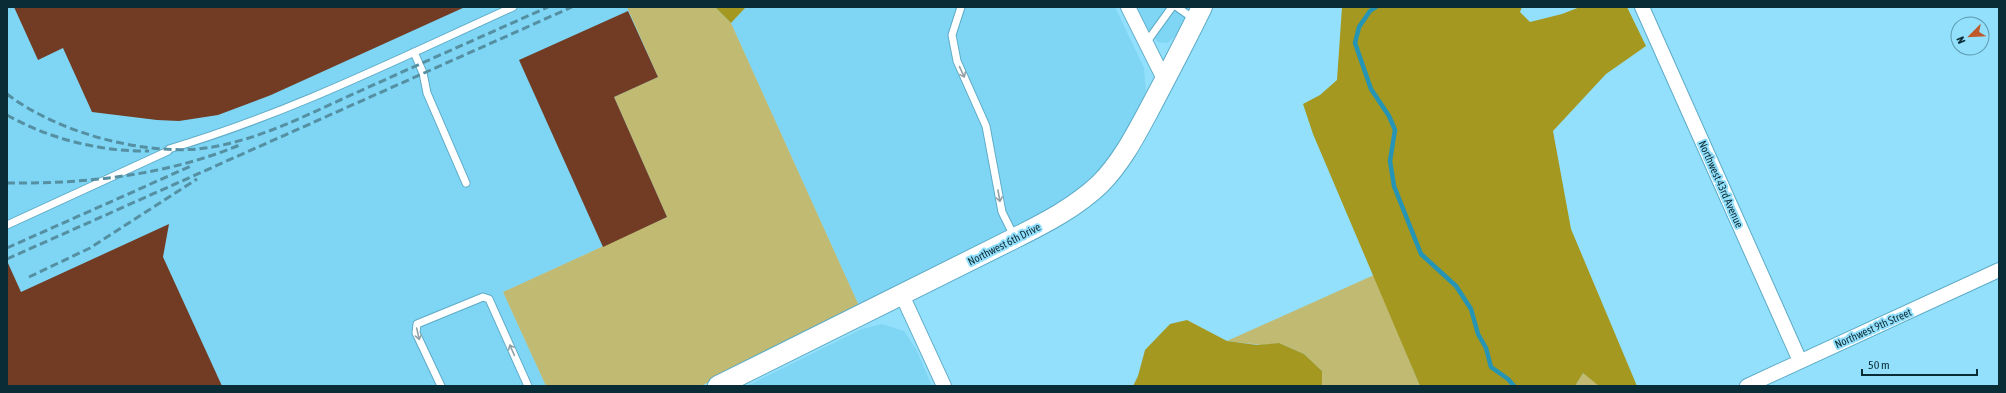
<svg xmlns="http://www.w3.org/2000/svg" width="2006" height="393" viewBox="0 0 2006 393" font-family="'Asap Condensed',sans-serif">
<rect width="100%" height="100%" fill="#93e0fc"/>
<path fill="#7ed5f4" d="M7 7H627L658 77 614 97 667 217 503 292 546 386H7Z
M746 7H1115L1144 68 1146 94 1134 120 1106 162 1076 194 1035 220 860 308 731 23Z
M1135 7H1193L1178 34 1167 43 1158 42 1141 21Z
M882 324 904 331 916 349 932 386H747L862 329Z"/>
<path fill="#c1ba72" d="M627 7H715L731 23 860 308 701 386H546L503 292 667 217 614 97 658 77Z
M1374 275 1420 386H1322V371L1304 354 1279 343 1261 345 1227 341Z
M1583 373 1598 384 1599 386H1575Z"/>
<path fill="#a49820" d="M715 7H746L731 23Z
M1342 7H1522L1520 12 1530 22 1562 14 1580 7H1627L1646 46 1606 74 1553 131 1571 229 1637 386H1599L1583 373 1575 386H1420L1313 134 1303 104 1320 95 1337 80Z
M1187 320 1227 341 1257 345 1279 343 1304 354 1322 371V386H1133L1138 376 1145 350 1170 324Z"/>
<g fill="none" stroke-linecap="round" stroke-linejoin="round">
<path stroke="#2694b5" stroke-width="4.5" d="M1376 7 1370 11 1359 27 1355 43 1371 89 1389 116 1395 130 1390 161 1394 186 1421 254 1456 286 1471 309 1478 334 1486 348 1491 367 1508 379 1514 386"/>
</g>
<path fill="#723c24" d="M14 7H465L271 95 218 115 179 121 157 120 92 112 63 48 38 60Z
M628 11 658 77 614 97 667 217 603 247 519 60Z
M169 224 163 257 222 386H7V261L21 292Z"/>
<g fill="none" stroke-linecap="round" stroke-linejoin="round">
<defs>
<path id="lane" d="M961 7 952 35 957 61 986 126 1002 212 1014 236
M1177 7 1194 19
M1146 43 1172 7
M414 52 423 73 427 93 466 183
M7 225 168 151 169 149C288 114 400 58 513 7
M441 386 416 333 417 324 483 297 489 299 528 386"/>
<path id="street" d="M1128 7 1165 81
M1642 7 1800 361
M902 295 944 386
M1747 386 1999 270"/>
<path id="secondary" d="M718 386 1015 238C1045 223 1076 207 1100 184 1121 163 1135 136 1149 110 1167 76 1185 42 1202 7"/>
</defs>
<use href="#lane" stroke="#5eabc6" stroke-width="9"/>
<use href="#street" stroke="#5eabc6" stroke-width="16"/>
<use href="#secondary" stroke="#5eabc6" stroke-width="22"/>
<use href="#lane" stroke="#fff" stroke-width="7"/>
<use href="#street" stroke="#fff" stroke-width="14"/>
<use href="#secondary" stroke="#fff" stroke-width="20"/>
<path stroke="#558fa2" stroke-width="3" stroke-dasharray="8 4" stroke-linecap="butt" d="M7 94C55 131 137 154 198 149 255 143 308 114 360 91 422 63 485 35 548 7
M7 115C49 139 102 152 149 151
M7 183C86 184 169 175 242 144
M7 248 191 166
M7 259 572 7
M29 277 90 248 197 179"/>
</g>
<defs><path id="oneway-shaft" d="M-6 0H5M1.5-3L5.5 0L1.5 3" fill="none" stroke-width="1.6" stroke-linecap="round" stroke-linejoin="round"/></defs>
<g stroke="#91a0a5">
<use href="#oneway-shaft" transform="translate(962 72) rotate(65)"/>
<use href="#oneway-shaft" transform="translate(999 196) rotate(80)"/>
<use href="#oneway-shaft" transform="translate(418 334) rotate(77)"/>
<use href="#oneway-shaft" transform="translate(512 350) rotate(-114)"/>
</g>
<g text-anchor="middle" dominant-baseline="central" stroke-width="4" stroke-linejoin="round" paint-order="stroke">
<g font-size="11" fill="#0a2c36" stroke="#93e0fc">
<text transform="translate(1721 184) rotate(66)">Northwest 43rd Avenue</text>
<text transform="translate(1004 244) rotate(-27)">Northwest 6th Drive</text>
<text transform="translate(1873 328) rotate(-24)">Northwest 9th Street</text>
</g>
</g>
<rect width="2006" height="393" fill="none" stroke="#0a2c36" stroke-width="16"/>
<g transform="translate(1970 36) rotate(246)"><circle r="19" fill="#93e0fc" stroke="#5c98ad"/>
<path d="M0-3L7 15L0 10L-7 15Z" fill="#bf592a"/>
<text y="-6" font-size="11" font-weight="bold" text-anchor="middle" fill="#0a2c36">N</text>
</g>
<path d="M1862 369v6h115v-6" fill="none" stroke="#0a2c36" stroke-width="2"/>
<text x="1868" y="369" font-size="12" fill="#0a2c36" stroke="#93e0fc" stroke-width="3" paint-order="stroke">50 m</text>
</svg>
